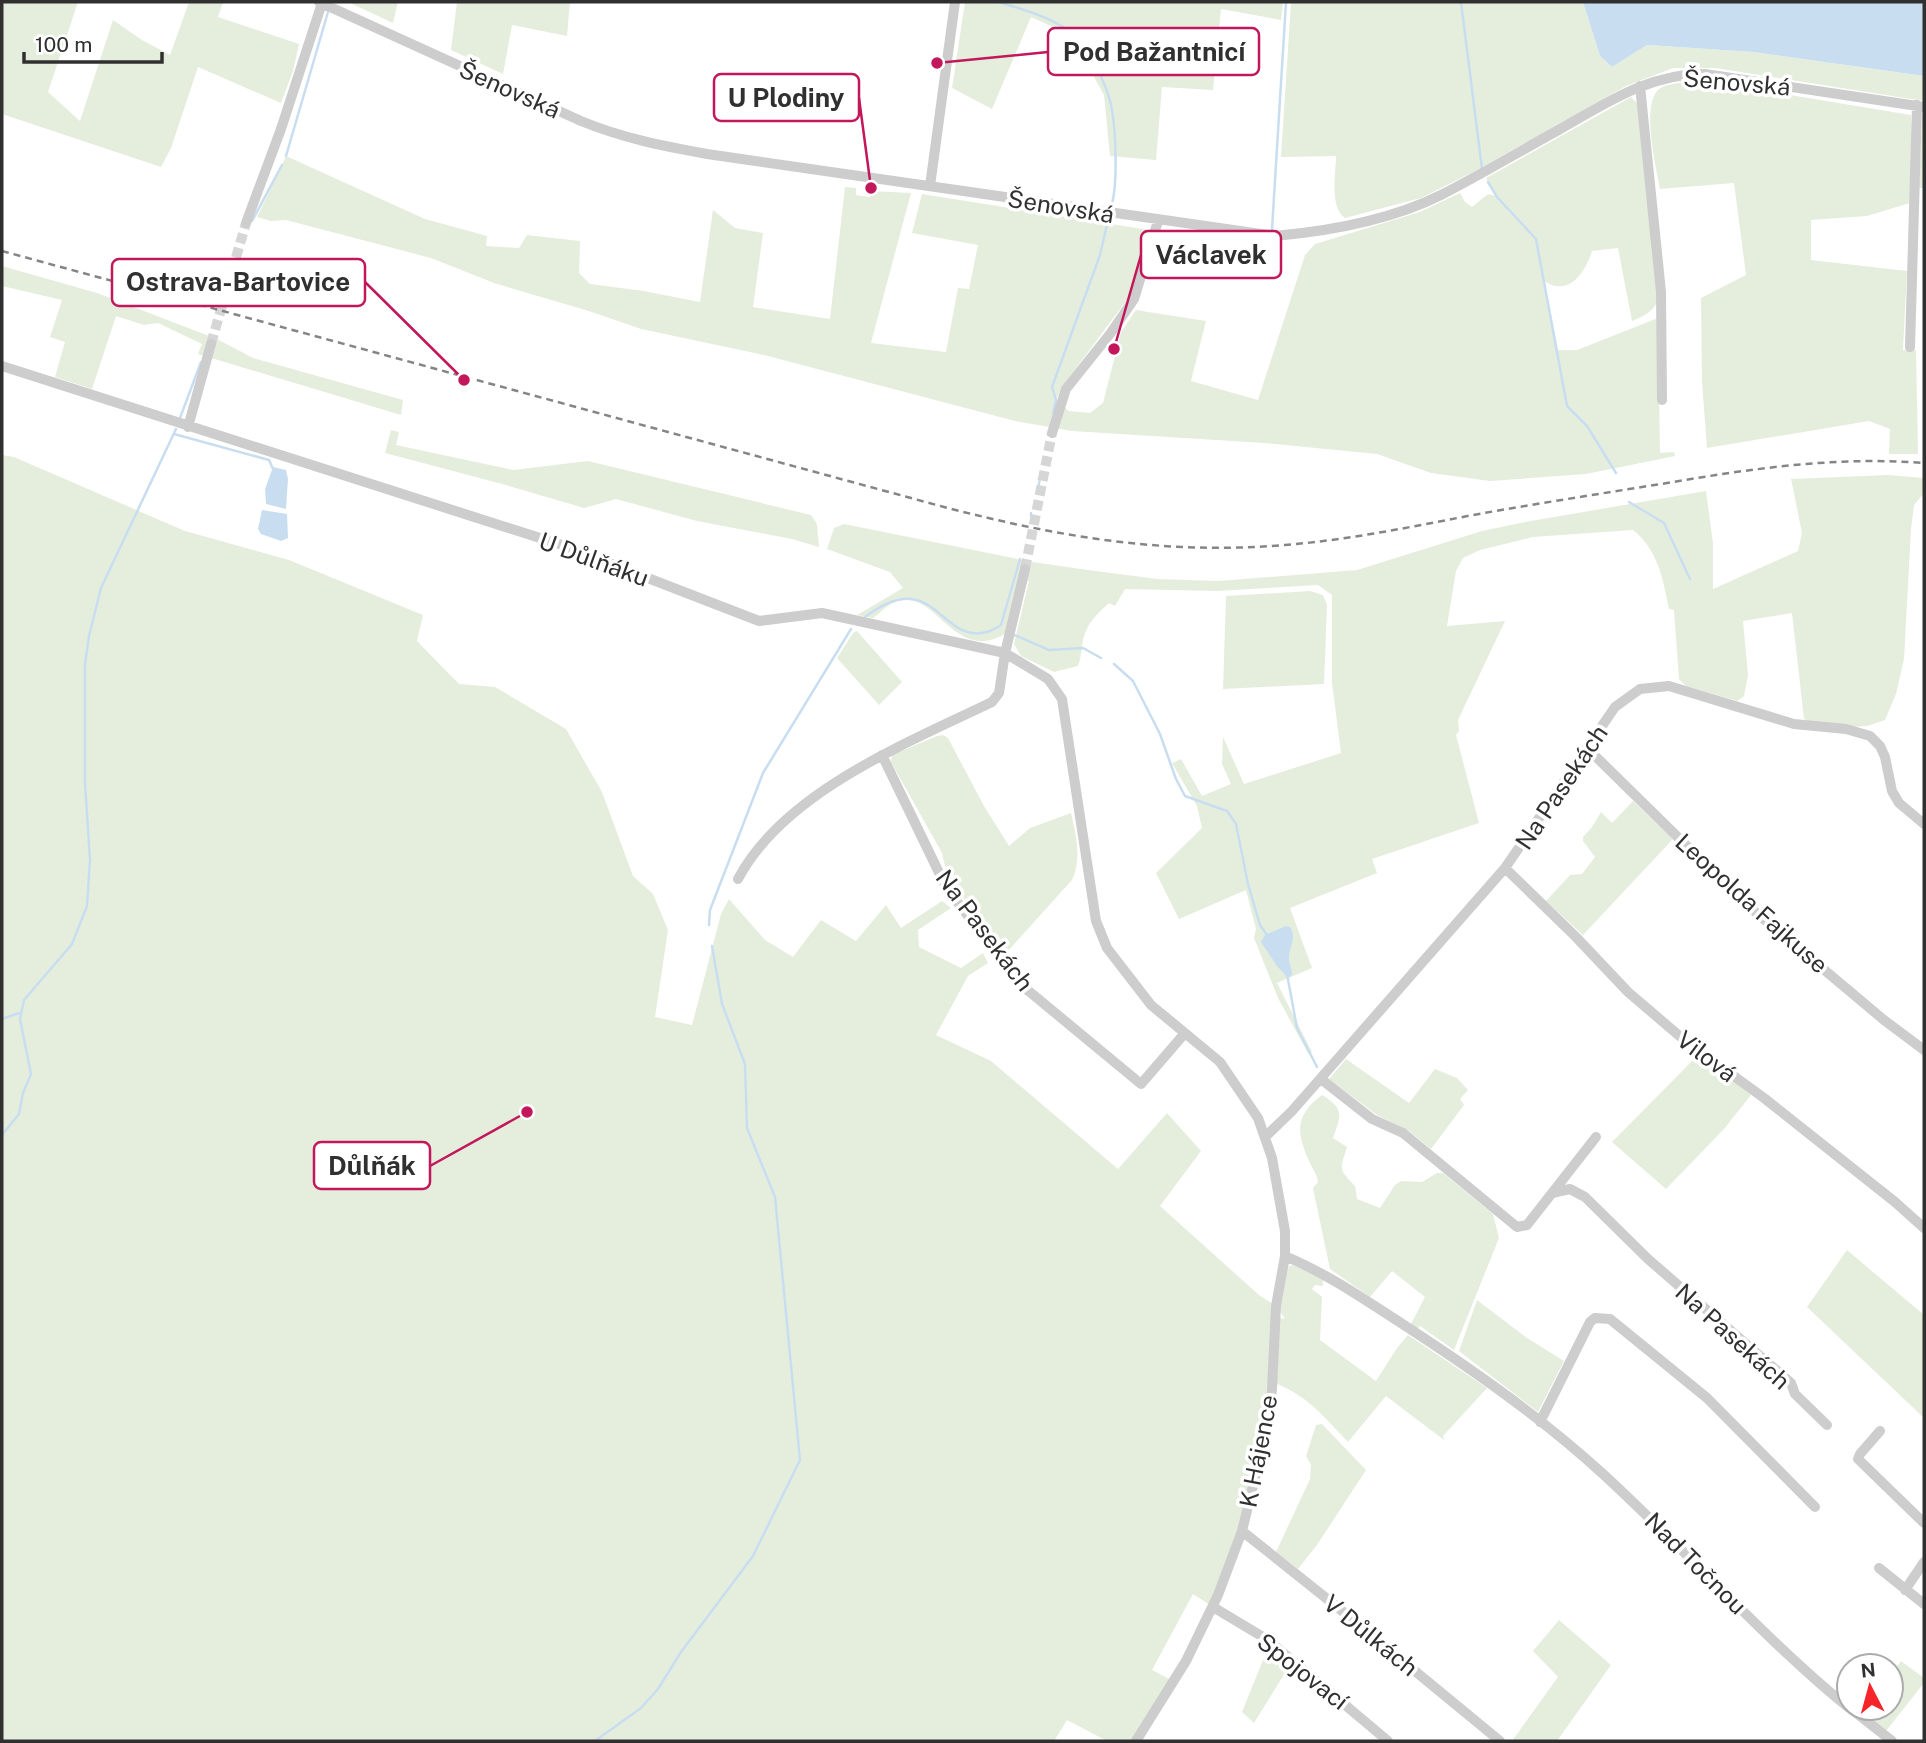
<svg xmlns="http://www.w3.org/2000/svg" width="1926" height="1743" viewBox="0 0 1926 1743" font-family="'Public Sans',sans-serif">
<rect width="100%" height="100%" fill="#fff"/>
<path fill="#e5eedd" d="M2 2H78L48 92 80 121 113 20 142 40 170 55 189 2H223L218 17 299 44 293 71 281 103 198 67 171 148 161 167 2 114Z
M348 2H398L393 23Z
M457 2H570L567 36 512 25 503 74 451 50Z
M965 2H1283L1281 20 1221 9 1213 90 1162 87 1156 160 1110 156 1104 95 1076 44 1066 33 1031 17 992 109 952 88Z
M1291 2H1583L1600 56 1612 67 1647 45 1753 52 1924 76V101L1715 68H1673L1626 86 1475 171 1421 198 1345 218C1329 207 1336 173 1336 156L1281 157Z
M1683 82 1717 83 1911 115 1913 202 1867 216 1811 220V260L1907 271 1903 350H1916L1918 454H1889L1890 429 1869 421 1707 448 1702 382 1701 298 1746 275 1734 183 1660 189C1656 166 1642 110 1657 91 1663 84 1675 84 1683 82Z
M1631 97 1638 104 1658 300C1653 312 1644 316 1632 321L1618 248 1592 251C1587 266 1576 289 1556 286 1552 286 1549 283 1545 282L1558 350H1577L1658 318 1660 453 1674 452 1675 456 1586 474 1490 481 1431 473 1377 454 1264 443 1072 431 1015 421 764 355 641 329 592 312 494 283 431 258 286 220 271 221 257 217 286 156 425 219 487 236 486 246 519 248 527 235 580 241 579 273 590 284 644 291 700 302 713 210 735 228 763 233 753 307 830 319 845 187 856 188V195L870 197 871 191 911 193 871 343 946 352 958 288 969 289 978 245 912 233 922 194 1149 230 1129 297 1062 387 1056 400 1069 411 1090 413 1103 403 1121 332 1136 310 1206 321 1191 381 1258 400 1305 255 1315 244 1420 212 1460 193 1465 202 1472 207 1488 194 1496 196 1486 178Z
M1922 115H1924V188H1919Z
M2 266 97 293 217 339 253 358 403 400 401 415 198 354 202 344 158 323 144 325 116 316 92 389 55 377 65 342 50 337 62 300 2 286Z
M391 430 399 432 396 445 513 470 588 461 811 515 817 524 819 547 792 539 697 521 616 499 584 508 502 484 385 453Z
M2 455 14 457 185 531 289 560 423 615 417 641 459 684 495 687 566 729 602 792 633 876 653 894 668 930 655 1017 692 1025 721 914 729 899 765 940 793 957 821 920 856 941 886 905 901 928 942 901 951 908 918 930 919 947 961 968 983 953 988 963 968 976 936 1035 991 1061 1118 1169 1167 1113 1201 1151 1160 1206 1259 1295 1276 1306 1258 1468 1213 1607 1193 1594 1152 1670 1173 1681 1136 1741H1107L1067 1720 1054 1741H2Z
M1889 475 1924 478V493L1914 505 1911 529 1904 659 1896 694 1885 720 1867 726 1854 727 1809 722 1804 719 1792 613 1743 621 1748 675 1744 696 1737 701 1686 686 1679 679 1674 610 1669 609C1663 579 1658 550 1633 530L1533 537 1480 550 1463 558 1456 571 1447 626 1505 621 1458 720 1459 731 1456 735 1479 823 1372 859 1377 873 1290 908 1312 968 1277 983 1312 1052 1309 1055 1278 998 1254 938 1256 929 1246 890 1179 919 1156 873 1202 828 1197 806 1172 763 1181 759 1202 796 1231 784 1222 764 1223 737 1244 784 1341 753 1332 683V595L1318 585 1217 591 1125 589 1115 606 1109 603C1099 612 1088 622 1084 636 1081 646 1082 656 1078 666L1054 672 1021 656 1014 644 1029 581 1019 578 1008 632C951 669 936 580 891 604 884 608 879 614 873 618L857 615 903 588 890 572 827 549 834 528 844 524 1033 562 1088 570 1157 579 1218 581 1357 570 1482 531 1525 522 1706 491 1713 543V589L1798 551 1802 533 1791 479Z
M1310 591 1323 595 1327 605 1324 684 1223 689 1226 596Z
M857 631 902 682 879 705 837 658 853 633Z
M943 735 948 738 984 806 1009 846 1030 828 1071 813C1076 835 1082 859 1072 880L1006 953 1001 951 959 892 956 882 945 866 942 853 891 762 892 755 937 736Z
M1633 801 1673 839 1583 935 1546 901 1570 875 1582 874 1595 857 1583 841V837L1592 827 1601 812 1612 823Z
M1699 1054 1717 1068 1716 1073 1718 1074 1720 1071 1751 1095 1724 1129 1666 1189 1612 1142Z
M1346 1059 1409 1103 1435 1069 1457 1078 1468 1090 1460 1099 1464 1105 1431 1149 1409 1131 1377 1115 1329 1079Z
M1322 1095C1345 1109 1341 1116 1333 1138L1347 1147C1340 1170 1338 1169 1355 1186L1357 1199 1380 1208 1395 1185 1401 1181 1422 1182 1437 1173H1443L1493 1214 1499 1238 1454 1350 1420 1326 1417 1329 1411 1324 1425 1297 1392 1271 1370 1297 1330 1269 1313 1188 1318 1182C1317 1174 1312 1168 1309 1161 1296 1132 1295 1115 1322 1095Z
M1847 1250 1924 1315V1418L1807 1307Z
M1293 1265 1323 1277V1286L1315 1285 1312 1289 1322 1297 1320 1340 1376 1381 1397 1348 1408 1335 1487 1388 1443 1436 1444 1440 1386 1396 1348 1442C1324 1417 1308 1396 1275 1383L1280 1318 1285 1319 1281 1313V1307L1287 1271 1289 1266Z
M1477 1300 1527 1338 1564 1361 1538 1412 1459 1351Z
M1322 1424 1366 1470 1317 1545 1298 1569 1276 1552 1310 1479 1311 1465 1306 1456 1316 1425Z
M1559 1620 1611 1665 1557 1741H1512L1558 1677 1533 1651Z
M1269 1645 1296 1668 1287 1670 1254 1723 1242 1712Z
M1901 1661 1924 1678V1683L1886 1731 1861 1711 1864 1708H1891V1674Z"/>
<path fill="#c8def0" d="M1583 2H1924V76L1753 52 1647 45 1612 67 1600 56Z
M273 467 286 470 288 479 286 509 266 504 265 489Z
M262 510 287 514 288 538 281 541 261 534 258 529Z
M1286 926 1290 927C1297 938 1290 945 1289 957 1289 964 1292 968 1292 975L1288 978 1277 966 1261 942 1265 935Z"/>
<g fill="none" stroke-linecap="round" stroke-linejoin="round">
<path stroke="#c8def0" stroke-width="2.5" d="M999 2C1023 10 1049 16 1069 31 1086 43 1105 81 1110 101 1116 123 1118 181 1112 204
M1461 2 1482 169
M286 156 328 12
M1488 182 1497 197 1536 239 1567 406 1587 426 1616 473
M252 221 282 165
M1272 229 1286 2
M229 278 234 261
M214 324 215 322
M208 343 210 335
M1053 413 1056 400 1052 387 1100 255 1108 220
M180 418 201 362
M174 434 269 460 273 469
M1038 489 1040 478
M1629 502 1664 523 1690 579
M1031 516V513
M865 617C936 564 939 645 987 632 992 631 997 627 1001 625L1020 559
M1012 634 1049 650 1083 648 1101 658
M1114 664 1133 681 1160 734 1176 779 1185 796 1227 811 1236 824 1248 884 1260 925 1267 935
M709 925 710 910 763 773 851 629
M1287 974 1297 1028 1317 1067
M2 1019 19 1013
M2 1135 19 1114 23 1093 31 1074 20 1019 24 1000 72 944 87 906 90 860 85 783V664L89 636 101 588 176 429
M595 1741 641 1708 658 1689 681 1652 753 1556 800 1460 775 1197 747 1128 745 1064 722 1004 712 946"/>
<path stroke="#d6d6d6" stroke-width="10" stroke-dasharray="10 5" stroke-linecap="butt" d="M211 344 246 223
M1025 569 1052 433"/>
<path stroke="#cdcdcd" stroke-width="10" d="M319 2 581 121C622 138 663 146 707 154L1275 236C1330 231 1391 220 1441 195 1482 174 1522 150 1562 128 1608 102 1651 73 1705 74L1924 107
M1640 86 1661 292 1662 400
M930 186 955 2
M246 223 281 129 322 3
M1910 347 1917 105
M2 366 565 546 759 621 822 613 1005 653 1048 679 1062 699 1096 921 1107 948 1151 1005 1220 1062 1258 1118 1272 1158 1285 1231V1256L1276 1306 1272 1389 1266 1433 1242 1531 1218 1595 1186 1661 1136 1741
M188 427 211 344
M1052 433 1066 389 1110 334 1134 299 1158 221
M1587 748 1747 905 1884 1020 1924 1050
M882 755 946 887 1019 983 1141 1084 1185 1033
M1505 868 1575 936 1628 992 1683 1039 1764 1098 1895 1202 1924 1228
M738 879C784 792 907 743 992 702L999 693 1005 653 1025 569
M1321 1079 1372 1119 1403 1133 1517 1227 1527 1225 1596 1137
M1265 1137 1292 1111 1505 868 1615 707 1640 689 1669 686 1794 724 1846 729 1870 736 1880 746 1885 757 1892 791 1899 803 1924 824
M1552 1193 1570 1189 1585 1197 1648 1259 1791 1383 1795 1394 1827 1425
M1285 1256C1328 1274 1365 1300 1404 1325 1473 1370 1542 1418 1603 1474 1686 1550 1762 1637 1849 1708
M1540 1422 1590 1322 1595 1318 1610 1319 1707 1398 1815 1507
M1880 1431 1860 1454 1858 1459 1924 1523
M1242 1531 1336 1606 1500 1741
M1879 1568 1924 1604
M1905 1590 1924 1562
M1213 1607 1268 1640 1388 1741
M1850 1708 1892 1741"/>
<path stroke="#858585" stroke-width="2.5" stroke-dasharray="7 5" stroke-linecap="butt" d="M2 251 944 507C1060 537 1164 555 1285 545 1348 540 1410 527 1473 515 1535 504 1598 494 1661 484 1749 469 1835 456 1924 463"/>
</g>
<g text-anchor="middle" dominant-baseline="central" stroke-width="7" stroke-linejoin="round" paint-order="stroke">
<g font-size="24" fill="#303030" stroke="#fff">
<text transform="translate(1737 82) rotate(5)">Šenovská</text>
<text transform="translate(510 89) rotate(24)">Šenovská</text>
<text transform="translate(1061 206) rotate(9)">Šenovská</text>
<text transform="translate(594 559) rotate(20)">U Důlňáku</text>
<text transform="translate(1561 787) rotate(-56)">Na Pasekách</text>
<text transform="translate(1752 903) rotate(42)">Leopolda Fajkuse</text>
<text transform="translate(985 930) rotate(53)">Na Pasekách</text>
<text transform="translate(1707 1056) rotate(37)">Vilová</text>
<text transform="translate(1733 1336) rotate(42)">Na Pasekách</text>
<text transform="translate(1258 1451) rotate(-79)">K Hájence</text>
<text transform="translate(1696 1563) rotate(45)">Nad Točnou</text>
<text transform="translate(1371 1635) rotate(39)">V Důlkách</text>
<text transform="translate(1303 1671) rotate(38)">Spojovací</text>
</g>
</g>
<path fill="none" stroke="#c2185b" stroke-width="2.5" d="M937 63L1048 52M871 188L859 98M1114 349L1141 255M464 380L365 282M527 1112L430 1166"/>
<g fill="#c2185b" stroke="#fff" stroke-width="2.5">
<circle cx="937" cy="63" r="7"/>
<circle cx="871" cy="188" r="7"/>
<circle cx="1114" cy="349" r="7"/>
<circle cx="464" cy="380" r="7"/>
<circle cx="527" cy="1112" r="7"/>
</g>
<g fill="#fff" stroke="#c2185b" stroke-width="2.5">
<rect x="1048" y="28" width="211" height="47" rx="7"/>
<rect x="714" y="74" width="145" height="47" rx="7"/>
<rect x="1141" y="231" width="140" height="47" rx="7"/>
<rect x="112" y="259" width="253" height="47" rx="7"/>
<rect x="314" y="1142" width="116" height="47" rx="7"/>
</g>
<g font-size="26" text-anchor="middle" font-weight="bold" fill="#303030">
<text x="1154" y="61">Pod Bažantnicí</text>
<text x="786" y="107">U Plodiny</text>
<text x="1211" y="264">Václavek</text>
<text x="238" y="291">Ostrava-Bartovice</text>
<text x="372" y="1175">Důlňák</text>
</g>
<rect width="1926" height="1743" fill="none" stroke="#303030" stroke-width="7"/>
<g transform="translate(1870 1687) rotate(354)"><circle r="33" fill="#ffffff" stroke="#acacac" stroke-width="2"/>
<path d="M0-5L12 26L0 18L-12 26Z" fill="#f52529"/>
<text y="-10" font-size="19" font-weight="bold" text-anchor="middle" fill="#303030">N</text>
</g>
<path d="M24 52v10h138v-10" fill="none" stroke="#303030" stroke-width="3.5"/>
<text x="35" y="52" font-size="21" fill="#303030" stroke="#ffffff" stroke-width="5" paint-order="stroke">100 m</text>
</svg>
